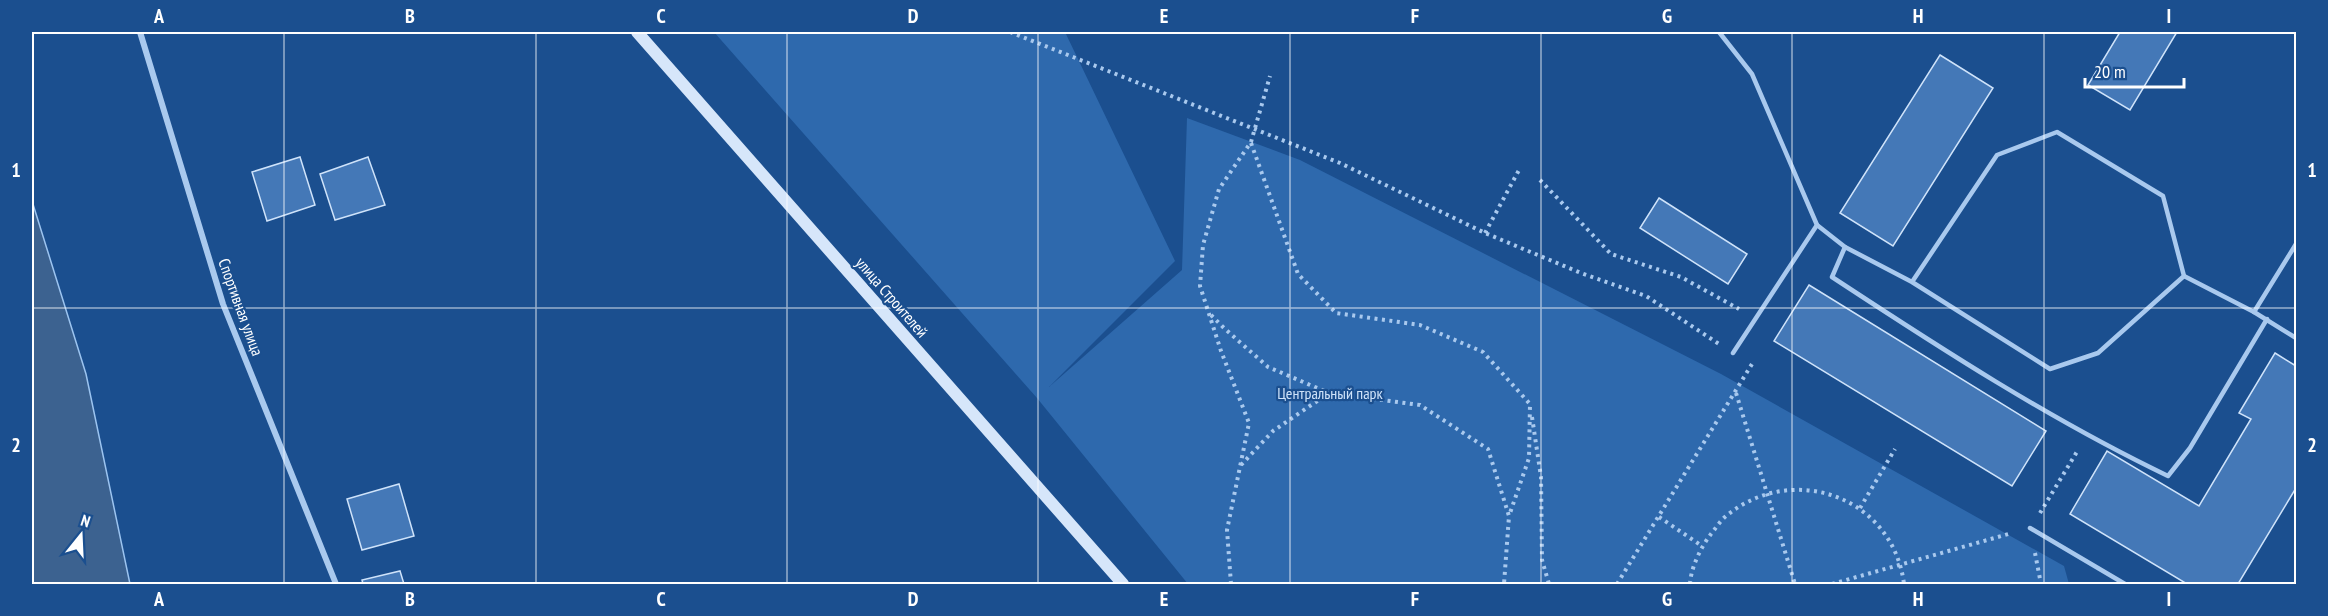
<svg xmlns="http://www.w3.org/2000/svg" width="2328" height="616" viewBox="0 0 2328 616" font-family="'PT Sans Narrow',sans-serif">
<style>
.green{fill:#2e69ad}
.water{fill:#3c6290;stroke:#9cc4f0;stroke-width:1.5}
.building{fill:#4478b7;stroke:#cfe3fa;stroke-width:1.5}
.lines{fill:none;stroke-linecap:round;stroke-linejoin:round}
.path{stroke:#a9c9ee;stroke-width:4;stroke-dasharray:3 4.5;stroke-linecap:butt}
.lane{stroke:#a9c9ee;stroke-width:4.5}
.street{stroke:#a9c9ee;stroke-width:6}
.secondary{stroke:#d6e6fa;stroke-width:12}
.grid{fill:none;stroke:#fff;stroke-width:1.5;stroke-opacity:0.55}
.labels{text-anchor:middle;dominant-baseline:central;stroke-width:4.5;stroke-linejoin:round;paint-order:stroke}
.street-label{font-size:16px;fill:#fff;stroke:#1b4f8f}
.park-label{font-size:16px;fill:#cfe3fa;stroke:#1b4f8f}
.neatline{fill:none;stroke:#fff;stroke-width:2}
.grid-label{font-size:20px;text-anchor:middle;font-weight:bold;fill:#fff}
</style>
<rect width="100%" height="100%" fill="#1b4f8f"/>
<polygon class="green" points="714,32 1065,32 1175,261 1049,387 1182,270 1187,118 1300,160 1721,374 2064,566 2069,584 1188,584 1037,398"/>
<polygon class="water" points="32,201 86,374 130,584 32,584"/>
<g class="building">
<polygon points="2120,32 2177,32 2130,110 2088,85"/>
<polygon points="1940,55 1993,88 1893,246 1840,213"/>
<polygon points="300,157 315,205 267,221 252,172"/>
<polygon points="368,157 385,205 335,220 320,174"/>
<polygon points="1659,198 1747,254 1728,284 1640,228"/>
<polygon points="1809,285 2046,431 2012,486 1774,341"/>
<polygon points="2275,353 2296,366 2296,488 2238,584 2187,584 2070,514 2107,451 2199,506 2251,419 2239,413"/>
<polygon points="399,484 414,536 362,550 347,499"/>
<polygon points="400,571 404,584 363,584 362,580"/>
</g>
<g class="lines">
<g class="path">
<polyline points="1010,32 1340,163 1485,233 1581,273 1646,296 1719,344"/>
<polyline points="1251,143 1298,274 1336,313 1420,325 1483,352 1530,404 1529,458 1509,516"/>
<polyline points="1540,180 1611,254 1681,277 1739,309"/>
<polyline points="1485,233 1519,170"/>
<polyline points="1211,315 1224,328 1268,367 1329,393 1420,405 1488,449 1509,516 1504,584"/>
<polyline points="1736,393 1795,584"/>
<polyline points="1532,417 1541,477 1542,560 1549,584"/>
<polyline points="1241,465 1273,431 1329,393"/>
<polyline points="1860,508 1895,449"/>
<polyline points="2040,513 2078,450"/>
<polyline points="1659,517 1702,546"/>
<polyline points="2035,553 2041,584"/>
<polyline points="1231,584 1227,530 1249,423 1221,351 1200,286 1203,245 1219,189 1251,142 1270,76"/>
<polyline points="1617,584 1752,364"/>
<path d="M 1690,584 C 1691,567 1701,547 1711,534 C 1716,528 1720,521 1726,516 C 1793,461 1893,497 1904,584"/>
<polyline points="1832,584 2012,533"/>
</g>
<g class="lane">
<polyline points="1719,32 1752,74 1817,225 1733,353"/>
<polyline points="1817,225 1845,247 1912,282 2050,369 2098,353 2184,276 2163,196 2057,132 1997,155 1912,282"/>
<polyline points="2296,244 2254,312 2296,338"/>
<path d="M 1845,247 L 1832,277 C 1940,348 2051,420 2168,476 L 2190,448 L 2267,319"/>
<polyline points="2184,276 2254,312"/>
<polyline points="2030,528 2125,584"/>
</g>
<polyline class="street" points="140,32 223,304 336,584"/>
<polyline class="secondary" points="637,32 1123,584"/>
</g>
<path class="grid" d="M 284,32 L 284,584M 536,32 L 536,584M 787,32 L 787,584M 1038,32 L 1038,584M 1290,32 L 1290,584M 1541,32 L 1541,584M 1792,32 L 1792,584M 2044,32 L 2044,584M 32,308 L 2296,308"/>
<g class="labels">
<g class="street-label">
<text transform="translate(892 297) rotate(49)">улица Строителей</text>
<text transform="translate(241 307) rotate(70)">Спортивная улица</text>
</g>
<g class="park-label">
<text x="1330" y="393">Центральный парк</text>
</g>
</g>
<rect width="2328" height="616" fill="none" stroke="#1b4f8f" stroke-width="66"/>
<g transform="translate(81 535) rotate(18)" stroke="#1b4f8f" stroke-width="4.5" paint-order="stroke">
<path d="M0-4.5L10 22L0 15L-10 22Z" fill="#ffffff"/>
<text y="-9" font-size="16" font-weight="bold" text-anchor="middle" fill="#ffffff">N</text>
</g>
<path d="M2085 78v9h99v-9" fill="none" stroke="#ffffff" stroke-width="3"/>
<text x="2094" y="78" font-size="18" fill="#ffffff" stroke="#1b4f8f" stroke-width="4.5" paint-order="stroke">20 m</text>
<rect x="33" y="33" width="2262" height="550" class="neatline"/>
<g class="grid-label">
<text x="159" y="23">A</text>
<text x="410" y="23">B</text>
<text x="661" y="23">C</text>
<text x="913" y="23">D</text>
<text x="1164" y="23">E</text>
<text x="1415" y="23">F</text>
<text x="1667" y="23">G</text>
<text x="1918" y="23">H</text>
<text x="2169" y="23">I</text>
<text x="16" y="177">1</text>
<text x="2312" y="177">1</text>
<text x="16" y="452">2</text>
<text x="2312" y="452">2</text>
<text x="159" y="606">A</text>
<text x="410" y="606">B</text>
<text x="661" y="606">C</text>
<text x="913" y="606">D</text>
<text x="1164" y="606">E</text>
<text x="1415" y="606">F</text>
<text x="1667" y="606">G</text>
<text x="1918" y="606">H</text>
<text x="2169" y="606">I</text>
</g>
</svg>
